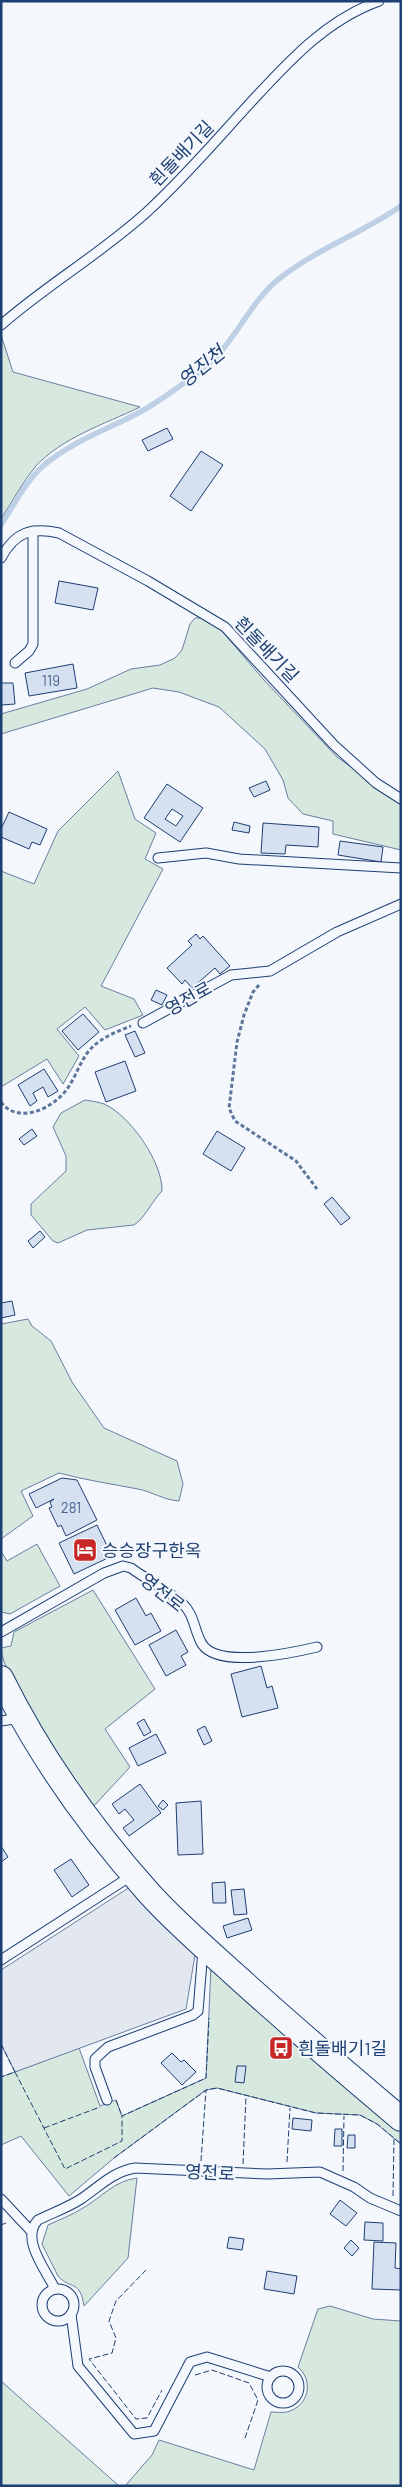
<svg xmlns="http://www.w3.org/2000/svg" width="402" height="2487" viewBox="0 0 402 2487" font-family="Barlow,'Noto Sans KR',sans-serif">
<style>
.green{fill:#d7e8df;stroke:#687fa3}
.parking{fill:#e3e8f0;stroke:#687fa3}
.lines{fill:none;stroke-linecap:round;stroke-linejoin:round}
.stream{stroke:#bed0e5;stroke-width:5.5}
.building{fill:#d5e0f0;stroke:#1d3f73;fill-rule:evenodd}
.lane-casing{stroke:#1d3f73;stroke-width:11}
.secondary-casing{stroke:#1d3f73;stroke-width:26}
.path{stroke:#5e769c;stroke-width:3;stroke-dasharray:4 2.5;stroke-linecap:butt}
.lane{stroke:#f4f7fb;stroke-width:9}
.secondary{stroke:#f4f7fb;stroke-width:24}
.fence{stroke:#1d3f73;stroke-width:1;stroke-dasharray:6 2.5;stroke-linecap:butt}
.labels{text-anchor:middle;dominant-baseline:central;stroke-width:4;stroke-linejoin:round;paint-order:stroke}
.number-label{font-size:15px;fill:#4b6792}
.street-label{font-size:18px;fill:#1d3f73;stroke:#f4f7fb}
.poi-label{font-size:18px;fill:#1d3f73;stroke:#f4f7fb;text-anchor:start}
.water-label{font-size:19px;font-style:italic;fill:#1d3f73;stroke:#f4f7fb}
</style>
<rect width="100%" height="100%" fill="#f4f7fb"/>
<g class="green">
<path d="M 1,335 L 13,372 L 140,407 C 105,424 61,438 35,467 C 22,483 12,502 1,519 Z"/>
<polygon points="195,618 202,618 221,630 264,680 337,757 401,802 401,850 333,834 333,821 303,814 288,798 283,780 265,749 219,707 179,692 153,688 1,734 1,714 87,689 131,669 160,665 175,658 182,650 190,624"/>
<polygon points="118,771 135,819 156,833 145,859 163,869 101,986 134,999 143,1015 105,1030 85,1007 57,1029 79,1056 63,1084 47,1059 1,1087 1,871 34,884 58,831"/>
<path d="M 85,1100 C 91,1101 99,1102 104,1104 C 130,1115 163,1163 162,1191 C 152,1201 145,1218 134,1225 L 87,1230 L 58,1243 L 53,1241 L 31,1215 L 31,1204 L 66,1171 L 66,1156 L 53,1127 L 61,1113 Z"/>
<path d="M 28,1319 L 32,1326 L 51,1341 L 72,1382 L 104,1428 L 177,1461 L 183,1484 L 179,1501 C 164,1500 153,1492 138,1489 C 112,1484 85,1480 59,1473 L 21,1491 L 33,1516 L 1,1539 L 1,1324 Z"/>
<polygon points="37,1544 60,1586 10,1614 1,1612 1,1551 7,1561"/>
<path d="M 93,1590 L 155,1689 L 105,1729 L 130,1767 L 92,1808 C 73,1778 1,1677 1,1648 L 11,1646 L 14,1632 Z"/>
<polygon points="211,1967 401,2131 401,2144 377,2124 360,2115 316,2113 217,2088 206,2090 114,2158 69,2196 21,2136 1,2145 1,2077 79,2048 100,2106 116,2100 122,2116 206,2078"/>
<path d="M 137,2178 L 128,2258 L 84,2306 C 80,2279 70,2290 58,2276 L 42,2244 L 48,2225 C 59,2220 72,2215 83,2208 C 102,2197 114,2181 137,2178 Z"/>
<path d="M 330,2306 L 373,2319 L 401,2321 L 401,2486 L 125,2486 L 152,2455 L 159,2440 L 254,2470 L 271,2412 C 276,2412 283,2413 287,2412 C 309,2406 314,2381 298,2367 L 318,2309 Z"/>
<polygon points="1,2381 119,2486 1,2486"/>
</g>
<polygon class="parking" points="130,1887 195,1955 186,2009 15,2072 1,2044 1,1970"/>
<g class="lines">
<path class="stream" d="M 1,525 C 13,506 26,481 43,466 C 72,441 109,429 142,411 C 163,399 183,384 202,370 C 235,344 249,302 280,278 C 317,249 362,233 401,206"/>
</g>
<g class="building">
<polygon points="167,428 173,439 148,451 142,440"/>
<polygon points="201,451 223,465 191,511 170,496"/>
<polygon points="59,581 98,588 93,610 55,603"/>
<polygon points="73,664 77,688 29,696 25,673"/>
<polygon points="1,683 13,683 15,704 1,705"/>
<polygon points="266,781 270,790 254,797 249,788"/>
<path d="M 167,784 L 203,808 L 180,842 L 144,818 ZM 172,809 L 183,816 L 176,826 L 165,819 Z"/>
<polygon points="9,812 47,829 40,845 32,842 29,849 1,837 1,829"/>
<polygon points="234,822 250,826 249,833 232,830"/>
<polygon points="263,823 319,827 318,847 286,845 285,854 261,853"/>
<polygon points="340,841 383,847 381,862 338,855"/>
<polygon points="196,934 200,939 203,936 230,966 220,974 215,968 192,988 185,980 182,984 167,968 192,945 188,941"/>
<polygon points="156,990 167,995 162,1005 151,1000"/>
<polygon points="83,1014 99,1032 78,1050 62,1031"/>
<polygon points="135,1031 145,1053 135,1057 125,1035"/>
<polygon points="125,1061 136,1091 106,1102 95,1072"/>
<polygon points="44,1069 58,1091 48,1097 43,1087 33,1093 37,1101 30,1106 18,1085"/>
<polygon points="32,1129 37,1136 24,1145 19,1139"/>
<polygon points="217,1131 245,1148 231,1171 203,1154"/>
<polygon points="332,1197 350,1218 341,1225 324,1204"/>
<polygon points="40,1231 45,1237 33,1248 28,1241"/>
<polygon points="12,1301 15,1315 1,1318 1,1303"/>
<polygon points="62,1478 77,1480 97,1520 66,1536 61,1525 58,1527 49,1508 52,1507 50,1502 54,1499 36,1508 29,1494"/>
<polygon points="97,1525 112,1556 74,1574 59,1543"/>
<polygon points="136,1598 146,1616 151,1613 161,1631 135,1645 115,1610"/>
<polygon points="176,1630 188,1652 181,1656 186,1665 166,1676 149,1645"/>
<polygon points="261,1666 267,1688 272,1686 278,1708 242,1717 231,1674"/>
<polygon points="144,1719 151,1732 144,1736 137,1723"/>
<polygon points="205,1726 212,1741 204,1745 197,1730"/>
<polygon points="156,1734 166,1753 138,1766 129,1748"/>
<polygon points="140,1784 161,1813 129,1836 123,1828 134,1820 125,1809 119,1814 112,1804"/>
<polygon points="163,1800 168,1805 163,1810 158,1806"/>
<polygon points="201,1801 203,1854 178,1855 176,1803"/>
<polygon points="1,1846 8,1857 1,1862"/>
<polygon points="71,1859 89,1885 72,1897 54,1870"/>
<polygon points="225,1882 226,1903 213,1903 212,1883"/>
<polygon points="244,1889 247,1914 234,1915 231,1890"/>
<polygon points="248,1918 252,1930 227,1938 223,1926"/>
<polygon points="172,2053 181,2062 184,2060 196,2072 182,2085 161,2063"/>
<polygon points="237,2066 246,2066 244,2083 235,2082"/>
<polygon points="293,2118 312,2120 311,2131 292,2129"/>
<polygon points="335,2129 342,2129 342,2146 334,2146"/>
<polygon points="348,2135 355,2135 355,2148 347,2148"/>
<polygon points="340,2200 357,2213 346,2226 330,2214"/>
<polygon points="365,2222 383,2223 383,2241 364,2240"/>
<polygon points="229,2237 244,2239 242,2250 227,2248"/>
<polygon points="351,2240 359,2248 352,2256 344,2248"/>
<polygon points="374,2242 396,2243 395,2268 401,2269 401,2290 372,2289"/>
<polygon points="267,2271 297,2276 294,2294 264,2289"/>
</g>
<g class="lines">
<defs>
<g id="lane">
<path d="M 1,325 C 48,284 102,253 148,211 C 185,177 218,138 252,101 C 289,61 326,20 379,1"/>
<path d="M 1,558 C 15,532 31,527 59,533 L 148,581 L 225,627 L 334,745 L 376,783 L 401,799"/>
<polyline points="15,663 29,651 33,644 33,531"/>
<polyline points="158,858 206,853 239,859 401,868"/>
<polyline points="143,1023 231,975 270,971 337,932 401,904"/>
<path d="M 1,1632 L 104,1573 L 123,1566 L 131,1568 C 147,1580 167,1589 182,1603 C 195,1615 194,1631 202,1644 C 218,1669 292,1653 317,1647"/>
<polyline points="1,1721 21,1718"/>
<polyline points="1,1960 131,1876"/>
<polyline points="107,2100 95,2067 95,2059 108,2047 193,2015 198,2011 203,1950"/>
<polyline points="1,2199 31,2231"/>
<circle cx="58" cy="2305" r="16"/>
<path d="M 55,2289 C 46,2270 20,2239 38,2220 C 52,2213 67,2208 81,2199 C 99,2187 112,2172 135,2168 L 267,2174 L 320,2172 L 354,2187 L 370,2198 L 401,2211"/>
<polyline points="71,2314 78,2366 134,2434 154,2431 190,2362 207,2357 271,2377"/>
<circle cx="283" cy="2387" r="16"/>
</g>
<path id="secondary" d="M 1,1678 C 39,1755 91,1828 148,1892 C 174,1921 204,1947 233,1973 C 288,2023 344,2071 401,2119"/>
</defs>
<use href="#lane" class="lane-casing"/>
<use href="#secondary" class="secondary-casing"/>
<g class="path">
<polyline points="259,985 253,992 244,1015 237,1042 229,1108 235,1121 296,1161 317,1189"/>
<path d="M 1,1102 C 16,1123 47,1111 62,1095 C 74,1083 78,1065 88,1052 C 99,1038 116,1032 131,1026"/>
</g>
<use href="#lane" class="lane"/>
<use href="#secondary" class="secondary"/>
<g class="fence">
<polyline points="1,2044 15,2072 1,2077"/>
<polyline points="15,2072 65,2169 122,2141 122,2116 206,2078 209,2018"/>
<polyline points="116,2100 122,2116"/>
<polyline points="44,2128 100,2107"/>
<polyline points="114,2158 206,2090 217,2088 316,2113 360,2115 377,2124 401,2144"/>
<polyline points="201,2161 206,2090"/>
<polyline points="287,2162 290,2108"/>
<polyline points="243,2164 246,2097"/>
<polyline points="343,2171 344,2116"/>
<polyline points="393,2196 394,2139"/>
<polyline points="1,2225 6,2223"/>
<polyline points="146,2270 116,2301 109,2321 116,2338 112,2353 89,2359 136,2419 147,2418 162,2390"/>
<polyline points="195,2375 212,2370 249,2383 258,2400 245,2438"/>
</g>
</g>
<defs>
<symbol id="hotel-square" viewBox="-11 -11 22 22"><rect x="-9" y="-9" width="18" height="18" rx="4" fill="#c62828" stroke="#f4f7fb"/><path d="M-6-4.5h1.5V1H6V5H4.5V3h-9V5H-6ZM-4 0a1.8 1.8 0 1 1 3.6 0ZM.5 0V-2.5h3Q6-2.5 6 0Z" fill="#fff"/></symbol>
<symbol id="bus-square" viewBox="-11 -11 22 22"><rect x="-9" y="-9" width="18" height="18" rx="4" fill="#c62828" stroke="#f4f7fb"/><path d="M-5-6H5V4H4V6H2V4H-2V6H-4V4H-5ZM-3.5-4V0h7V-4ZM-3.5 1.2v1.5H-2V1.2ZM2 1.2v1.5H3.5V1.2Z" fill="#fff"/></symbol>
</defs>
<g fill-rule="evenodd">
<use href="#hotel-square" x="71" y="1536" width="28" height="28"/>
<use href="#bus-square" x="267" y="2034" width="28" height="28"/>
</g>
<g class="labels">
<g class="number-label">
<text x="51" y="680">119</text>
<text x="71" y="1507">281</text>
</g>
<g class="street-label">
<text transform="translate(181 153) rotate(-46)">흰돌배기길</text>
<text transform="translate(267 649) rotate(46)">흰돌배기길</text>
<text transform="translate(188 998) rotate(-29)">영전로</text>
<text transform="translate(163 1592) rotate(38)">영전로</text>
<text transform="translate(210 2172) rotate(3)">영전로</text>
</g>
<g class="poi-label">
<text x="102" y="1550">승승장구한옥</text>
<text x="298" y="2048">흰돌배기1길</text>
</g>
<g class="water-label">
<text transform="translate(201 366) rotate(-39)">영진천</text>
</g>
</g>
<rect width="402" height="2487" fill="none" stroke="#1d3f73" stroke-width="5"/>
</svg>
